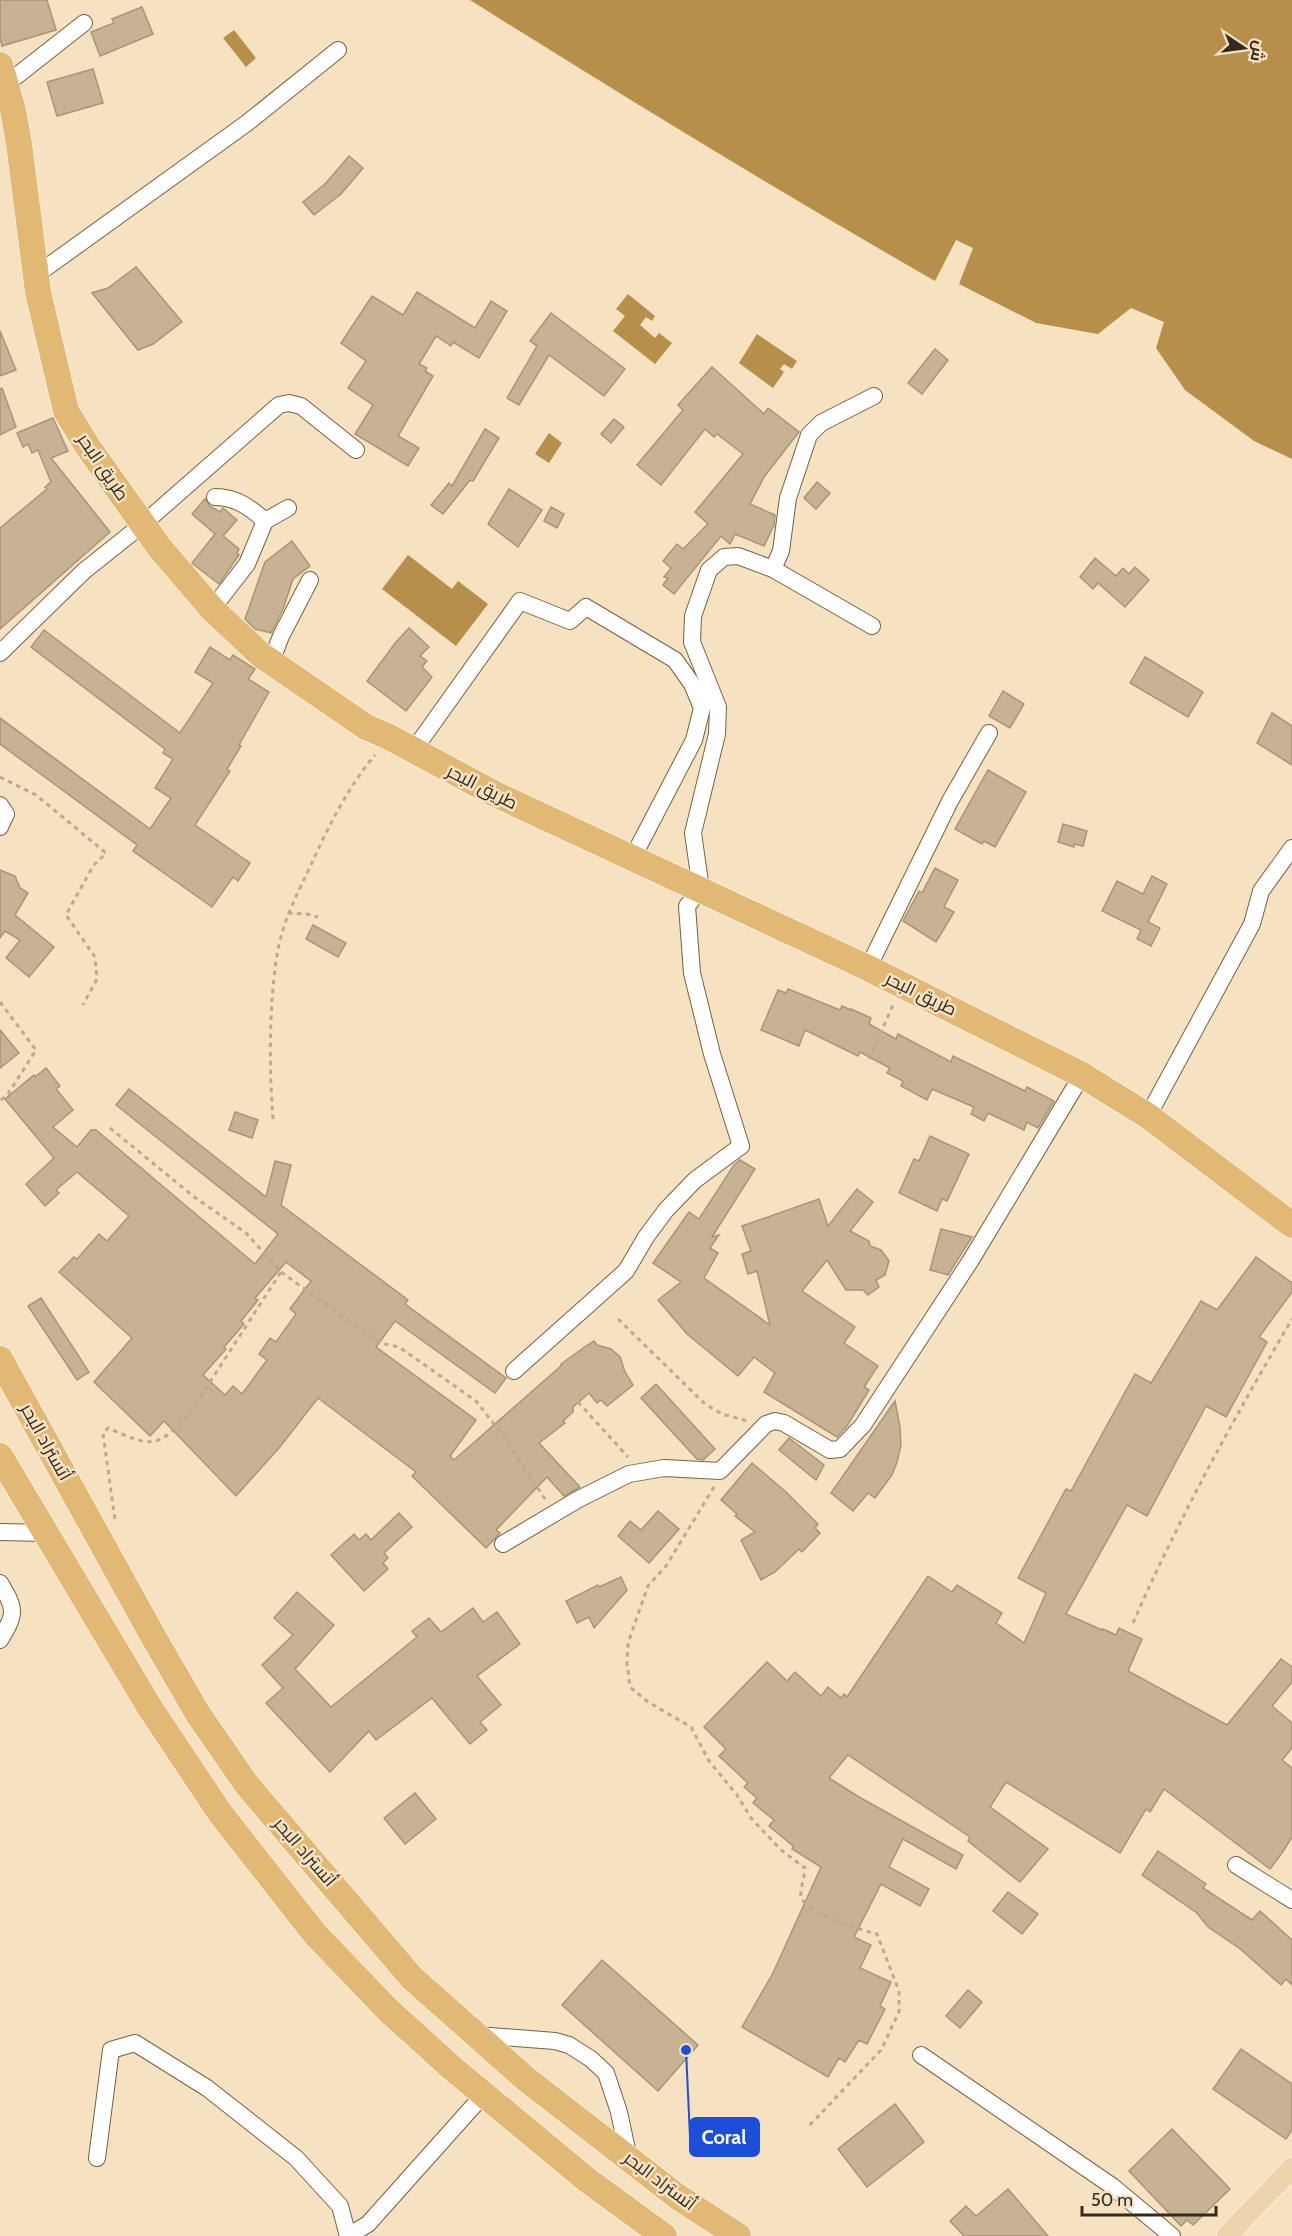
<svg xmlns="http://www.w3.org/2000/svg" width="1292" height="2236" viewBox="0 0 1292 2236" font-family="Cabin,Cairo,sans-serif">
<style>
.water{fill:#b68f4b}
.building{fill:#c7b393;stroke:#a89577;stroke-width:1.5;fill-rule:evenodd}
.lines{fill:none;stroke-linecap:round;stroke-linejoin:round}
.minor-casing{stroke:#746246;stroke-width:18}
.major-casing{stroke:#fff;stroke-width:22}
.highway-casing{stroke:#fff;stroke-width:27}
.path{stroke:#bbaa90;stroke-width:3;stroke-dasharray:4.5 4.5;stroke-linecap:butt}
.minor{stroke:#fff;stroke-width:16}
.major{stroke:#eed4ac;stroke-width:21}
.highway{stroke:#e2b875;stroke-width:26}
.labels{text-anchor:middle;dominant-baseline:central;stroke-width:5;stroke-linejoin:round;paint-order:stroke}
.street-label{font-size:18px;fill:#332b1f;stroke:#f6e1c1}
.leader{fill:none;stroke:#1d4ed8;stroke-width:2}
.callout-dot{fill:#1d4ed8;stroke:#f6e1c1;stroke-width:2}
.callout{fill:#1d4ed8;stroke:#1d4ed8;stroke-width:2}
.callout-label{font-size:20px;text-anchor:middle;font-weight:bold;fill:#fff}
</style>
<rect width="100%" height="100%" fill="#f6e1c1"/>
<g class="water">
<path d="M 470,0 L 1292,0 L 1292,459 L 1254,441 L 1185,390 L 1156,348 L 1164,322 L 1131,308 L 1098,334 L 1036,323 L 959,284 L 973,248 L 956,240 L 935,281 C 778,191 624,97 470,0 Z"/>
<polygon points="234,30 256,58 246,67 223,38"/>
<polygon points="628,294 655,316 652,321 646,317 640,325 655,338 659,333 672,343 655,364 613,331 625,316 616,309"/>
<polygon points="757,334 797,361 792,369 784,364 780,369 784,372 773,388 739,363"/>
<polygon points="549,433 562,443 549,463 535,454"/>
<polygon points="408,555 452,589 458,581 488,604 456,646 382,589"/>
</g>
<g class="building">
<polygon points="0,0 47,0 56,30 2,46 0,38"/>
<polygon points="142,7 153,34 100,56 91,32 114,23 112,19"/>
<polygon points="93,69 103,103 57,116 47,82"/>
<polygon points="349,156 363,168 341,194 314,215 303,202 326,183"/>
<polygon points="136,267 182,322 153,344 138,350 92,293 108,288"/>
<polygon points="417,292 475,328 491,301 507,311 479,358 453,342 451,346 436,336 419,364 427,368 425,371 433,376 398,436 419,448 408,466 355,434 373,405 348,388 366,361 341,343 372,296 403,315"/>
<polygon points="551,313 625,369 604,396 549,355 519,405 507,398 537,346 530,341"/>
<polygon points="0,331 16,370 0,376"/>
<polygon points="935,349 948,360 922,394 908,383"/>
<polygon points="712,367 764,414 768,408 799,432 764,477 750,504 775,515 774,525 764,546 735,534 730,544 721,536 674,594 663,585 668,578 664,577 671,568 663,561 677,544 683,549 708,524 695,512 743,454 717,434 714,437 705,429 661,485 637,465 683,410 678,405"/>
<polygon points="2,388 16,427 0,435 0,389"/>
<polygon points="53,418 68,451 51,458 110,532 0,629 0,528 47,489 45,487 51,482 38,450 32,453 28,444 23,447 17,433"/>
<polygon points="614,419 624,427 611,443 601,434"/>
<polygon points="485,429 499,438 473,481 470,480 443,514 431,505 449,483 452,486"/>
<polygon points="817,482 830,493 816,509 804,498"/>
<polygon points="509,489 542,510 518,547 488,524"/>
<polygon points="205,499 210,506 220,512 223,508 237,520 223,536 239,549 237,553 239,555 219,584 192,563 215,534 192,514"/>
<polygon points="551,507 564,514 557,528 544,521"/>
<polygon points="292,541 310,566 293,579 283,609 271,633 255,629 245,619 265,562"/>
<polygon points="1095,558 1116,576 1123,568 1129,574 1135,567 1149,580 1125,607 1098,583 1093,589 1080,577"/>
<polygon points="409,628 429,647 420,656 427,661 422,667 432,677 406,711 367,681 396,642"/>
<polygon points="44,630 180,733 213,683 195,672 210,647 230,660 233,655 255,669 248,679 269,692 239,745 241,746 227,769 230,771 195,825 250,863 238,881 233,877 212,907 133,851 137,845 0,744 0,718 150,829 171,798 155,788 173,759 163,753 165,749 31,647"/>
<polygon points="1145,657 1203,692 1188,717 1130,683"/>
<polygon points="1003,691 1024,704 1010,728 989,716"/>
<polygon points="1272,713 1292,726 1292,765 1257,743"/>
<polygon points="988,770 1026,792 995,847 984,841 982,844 955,829"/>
<polygon points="1063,824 1087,831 1083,846 1074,844 1074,847 1058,842"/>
<polygon points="935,868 958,880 944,907 954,912 936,942 903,921 919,891 922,893"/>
<polygon points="0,870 15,876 20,888 28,893 15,915 54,947 29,977 6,958 20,940 5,931 0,938"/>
<polygon points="1152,876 1167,884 1148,922 1160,928 1151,946 1137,939 1141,930 1102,911 1117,881 1143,894"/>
<polygon points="313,925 346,943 338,957 306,939"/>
<polygon points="788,989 840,1010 842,1006 851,1010 851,1009 871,1018 869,1024 896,1039 898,1034 951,1062 953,1056 1025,1091 1027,1087 1054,1101 1038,1128 1027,1122 1024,1130 988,1113 984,1121 971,1114 974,1107 932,1089 927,1100 901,1086 903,1081 887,1073 890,1068 860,1052 858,1056 805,1030 799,1046 761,1030 778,990 786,993"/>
<polygon points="0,1030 19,1053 0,1068"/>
<path d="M 46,1068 L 60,1086 L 56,1089 L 73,1110 L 53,1127 L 77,1147 L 91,1130 L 96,1130 L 255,1264 L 278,1234 L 116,1105 L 129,1089 L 266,1197 L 275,1161 L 291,1165 L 281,1205 L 408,1300 L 405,1304 L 506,1378 L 495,1393 L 395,1321 L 376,1347 L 476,1420 L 450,1456 L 454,1460 L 562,1365 L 561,1364 L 586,1346 L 594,1341 L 597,1345 L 611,1349 L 620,1357 L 625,1372 L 633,1385 L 607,1406 L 601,1400 L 597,1403 L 589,1393 L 573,1407 L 573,1412 L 563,1421 L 565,1423 L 539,1443 L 580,1487 L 564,1496 L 547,1477 L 496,1530 L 500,1533 L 486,1548 L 412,1476 L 416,1472 L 318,1398 L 279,1448 L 236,1496 L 164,1421 L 150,1436 L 94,1382 L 132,1338 L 59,1272 L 74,1257 L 77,1259 L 99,1234 L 107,1241 L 129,1216 L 77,1172 L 56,1190 L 59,1193 L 45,1206 L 26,1184 L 54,1158 L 5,1099 L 34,1075 L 35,1077 ZM 286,1262 L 311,1281 L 290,1309 L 296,1314 L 276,1342 L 270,1338 L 259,1354 L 267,1360 L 242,1394 L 233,1386 L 225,1395 L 203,1375 L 226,1349 L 224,1347 L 244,1324 L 241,1321 L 258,1300 L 255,1298 Z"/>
<polygon points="235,1112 258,1120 252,1138 229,1130"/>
<polygon points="930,1136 969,1154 947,1201 942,1199 937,1211 899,1193 914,1159 919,1161"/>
<polygon points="740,1160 755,1169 712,1237 719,1235 710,1248 718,1253 704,1278 770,1325 757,1271 748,1274 742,1254 751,1251 742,1226 819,1199 828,1226 857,1189 873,1202 850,1231 869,1241 870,1246 881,1250 889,1261 885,1275 876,1280 879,1287 868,1295 863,1290 846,1290 827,1260 802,1291 855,1327 844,1343 878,1366 864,1387 869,1390 847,1426 837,1437 764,1392 775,1373 754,1357 738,1376 687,1334 658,1300 681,1282 653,1263 689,1212 699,1219 734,1165"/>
<polygon points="941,1229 972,1237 948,1275 930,1270"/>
<polygon points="1256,1257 1292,1283 1292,1292 1259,1337 1267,1342 1226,1417 1206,1406 1147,1516 1127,1505 1066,1614 1102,1630 1103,1629 1116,1635 1119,1628 1142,1639 1128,1671 1227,1725 1281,1659 1292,1667 1292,1682 1272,1706 1292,1723 1292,1748 1282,1760 1292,1768 1292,1837 1282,1853 1270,1869 1164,1789 1150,1812 1146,1809 1120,1853 1006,1782 990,1807 1048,1849 1020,1882 968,1841 970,1837 848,1755 829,1778 859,1797 963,1855 956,1869 903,1839 889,1867 929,1889 920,1906 881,1884 854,1937 871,1945 860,1968 891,1982 880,2006 885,2009 867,2044 859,2040 845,2062 839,2058 828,2077 742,2027 773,1973 821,1867 792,1849 793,1846 769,1826 774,1820 753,1803 757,1798 744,1787 748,1783 719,1756 726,1749 704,1727 767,1662 787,1681 795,1672 821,1696 828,1687 841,1698 844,1694 847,1697 928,1576 952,1592 957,1585 1002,1613 996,1623 1024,1643 1046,1593 1018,1578 1066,1489 1071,1491 1135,1374 1151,1383 1201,1301 1217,1310"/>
<polygon points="41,1298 89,1372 77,1380 28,1306"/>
<polygon points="656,1384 715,1449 703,1460 697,1459 641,1398"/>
<polygon points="895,1401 900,1427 901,1445 897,1462 892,1475 875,1498 868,1493 853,1511 831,1493"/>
<polygon points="789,1438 824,1465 816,1480 779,1450"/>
<polygon points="752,1463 787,1493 818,1524 815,1528 820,1533 802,1552 799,1549 775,1572 761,1580 741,1540 755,1532 735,1516 737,1514 721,1500"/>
<polygon points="658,1511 679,1529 649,1563 618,1536 630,1521 641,1530"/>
<polygon points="399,1513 412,1527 384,1553 388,1558 383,1563 388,1569 364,1591 331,1555 354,1534 359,1540 366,1534 371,1540"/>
<polygon points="621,1577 627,1590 594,1628 589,1617 577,1623 566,1601 598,1585 599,1587"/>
<polygon points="297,1592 334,1625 295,1669 331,1707 417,1637 412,1631 429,1618 441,1632 473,1608 483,1622 497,1612 520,1644 477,1676 501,1705 480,1722 487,1730 470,1744 432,1698 376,1740 369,1731 330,1772 266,1703 283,1688 262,1665 293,1635 274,1618"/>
<polygon points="415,1793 436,1819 405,1844 384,1818"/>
<polygon points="1158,1851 1206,1884 1203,1888 1252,1920 1260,1911 1292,1940 1292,1985 1286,1979 1281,1985 1239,1948 1208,1927 1197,1913 1142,1875"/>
<polygon points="1008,1892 1038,1914 1022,1934 993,1911"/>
<polygon points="602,1960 698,2045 658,2091 562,2005"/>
<polygon points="968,1990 982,2002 960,2028 946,2016"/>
<polygon points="1241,2049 1292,2084 1292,2130 1286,2139 1213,2089"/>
<polygon points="895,2104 924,2142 867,2187 838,2149"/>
<polygon points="1172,2129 1230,2189 1193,2225 1187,2220 1181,2226 1129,2171"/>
<polygon points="1008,2189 1048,2236 964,2236 950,2221 966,2206 976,2216"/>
</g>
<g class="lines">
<defs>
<g id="minor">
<polyline points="0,89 84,23"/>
<polyline points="36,275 247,123 338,50"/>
<path d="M 215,497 C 236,497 251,508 265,521"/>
<polyline points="773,569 781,551 788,498 809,435 821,423 874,396"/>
<polyline points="212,609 247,564 265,521 288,508"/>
<polyline points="0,653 84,571 143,524 279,405 289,403 301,406 356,450"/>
<polyline points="271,662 281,636 310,580"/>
<polyline points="413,751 520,601 570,621 586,607 675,660 692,684 702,708 694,740 632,859"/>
<polyline points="0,805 6,814 0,827"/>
<polyline points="868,968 950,801 989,733"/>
<polyline points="1148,1116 1252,924 1261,891 1292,848"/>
<polyline points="514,1371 626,1271 646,1237 666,1210 695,1180 741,1146 712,1054 692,973 687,906 701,889 693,833 717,734 718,707 692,642 693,616 709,570 724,557 738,556 773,569 872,626"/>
<polyline points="0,1532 46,1533"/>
<polyline points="503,1544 577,1500 629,1474 664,1468 720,1471 766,1424 775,1421 784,1423 830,1450 840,1449 863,1425 971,1260 1082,1075"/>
<path d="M 0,1583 C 16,1609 16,1614 0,1640"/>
<polyline points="1236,1865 1292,1900"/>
<polyline points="477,2035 555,2041 569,2045 591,2059 606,2073 619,2112 629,2159"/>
<polyline points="921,2055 1112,2186 1172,2236"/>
<polyline points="97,2158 111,2050 135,2043 207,2088 296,2158 340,2206 348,2236"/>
<polyline points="348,2236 368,2224 485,2093"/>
</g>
<polyline id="major" points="1227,2236 1292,2168"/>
<g id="highway">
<polyline points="0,65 13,110 19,144 38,292 66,411 88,447 159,547 212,609 261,655 366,727 389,737 495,794 868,968 1082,1075 1148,1116 1292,1225"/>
<polyline points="0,1359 154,1638 198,1714 247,1785 412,1978 526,2079 678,2197 738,2236"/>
<polyline points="0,1456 150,1708 220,1813 315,1934 388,2010 452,2068 587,2180 664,2236"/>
</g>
</defs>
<use href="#minor" class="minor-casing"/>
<use href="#major" class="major-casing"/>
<use href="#highway" class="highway-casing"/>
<g class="path">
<polyline points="0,777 36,795 106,853 93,866 66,915 95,957 97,979 83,1005"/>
<polyline points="288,913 307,914 318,917"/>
<polyline points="0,1002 36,1050 8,1094 0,1101"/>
<polyline points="869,1059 894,1003"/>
<path d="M 273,1119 C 269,1067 269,1006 277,955 C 282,923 297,894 311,865 C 328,827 348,787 375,755"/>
<path d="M 110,1128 L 193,1196 L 246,1233 L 281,1272 L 190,1413 C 156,1450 152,1447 108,1428 L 103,1434 L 115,1520"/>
<polyline points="281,1272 380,1343 399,1347 476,1401 504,1437 545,1499"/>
<polyline points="618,1319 705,1404 722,1414 747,1421"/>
<polyline points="578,1402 628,1457"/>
<path d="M 714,1487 L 666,1566 L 648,1586 L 628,1643 L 627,1663 L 630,1687 L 648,1702 L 691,1727 L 709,1761 L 737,1795 L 751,1818 L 781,1850 L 805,1868 C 805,1876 800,1889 801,1896 C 805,1914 861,1930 877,1934 L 899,1991 L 899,2012 L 881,2050 L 808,2127"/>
<path d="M 1133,1623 C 1179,1518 1234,1418 1292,1319"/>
</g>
<use href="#minor" class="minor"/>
<use href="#major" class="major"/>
<use href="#highway" class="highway"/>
</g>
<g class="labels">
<g class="street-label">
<text transform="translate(103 467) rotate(56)">طريق البحر</text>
<text transform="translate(482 787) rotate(27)">طريق البحر</text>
<text transform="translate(921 994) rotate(26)">طريق البحر</text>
<text transform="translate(46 1442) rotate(61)">أتستراد البحر</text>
<text transform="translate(305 1852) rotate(49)">أتستراد البحر</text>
<text transform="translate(660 2181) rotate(37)">أتستراد البحر</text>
</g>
</g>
<path class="leader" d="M686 2050L690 2137"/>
<circle class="callout-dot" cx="686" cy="2050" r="6"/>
<rect class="callout" x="690" y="2118" width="69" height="38" rx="6"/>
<g class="callout-label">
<text x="724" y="2144">Coral</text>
</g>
<g transform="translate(1244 48) rotate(103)" stroke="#f6e1c1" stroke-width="4.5" paint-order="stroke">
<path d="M0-4.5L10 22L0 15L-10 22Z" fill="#332b1f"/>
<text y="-9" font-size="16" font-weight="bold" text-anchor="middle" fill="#332b1f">ش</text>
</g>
<path d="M1082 2206v9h134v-9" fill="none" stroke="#332b1f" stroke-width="3"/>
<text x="1091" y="2206" font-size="18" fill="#332b1f" stroke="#f6e1c1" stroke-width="4.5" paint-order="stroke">50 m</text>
</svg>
